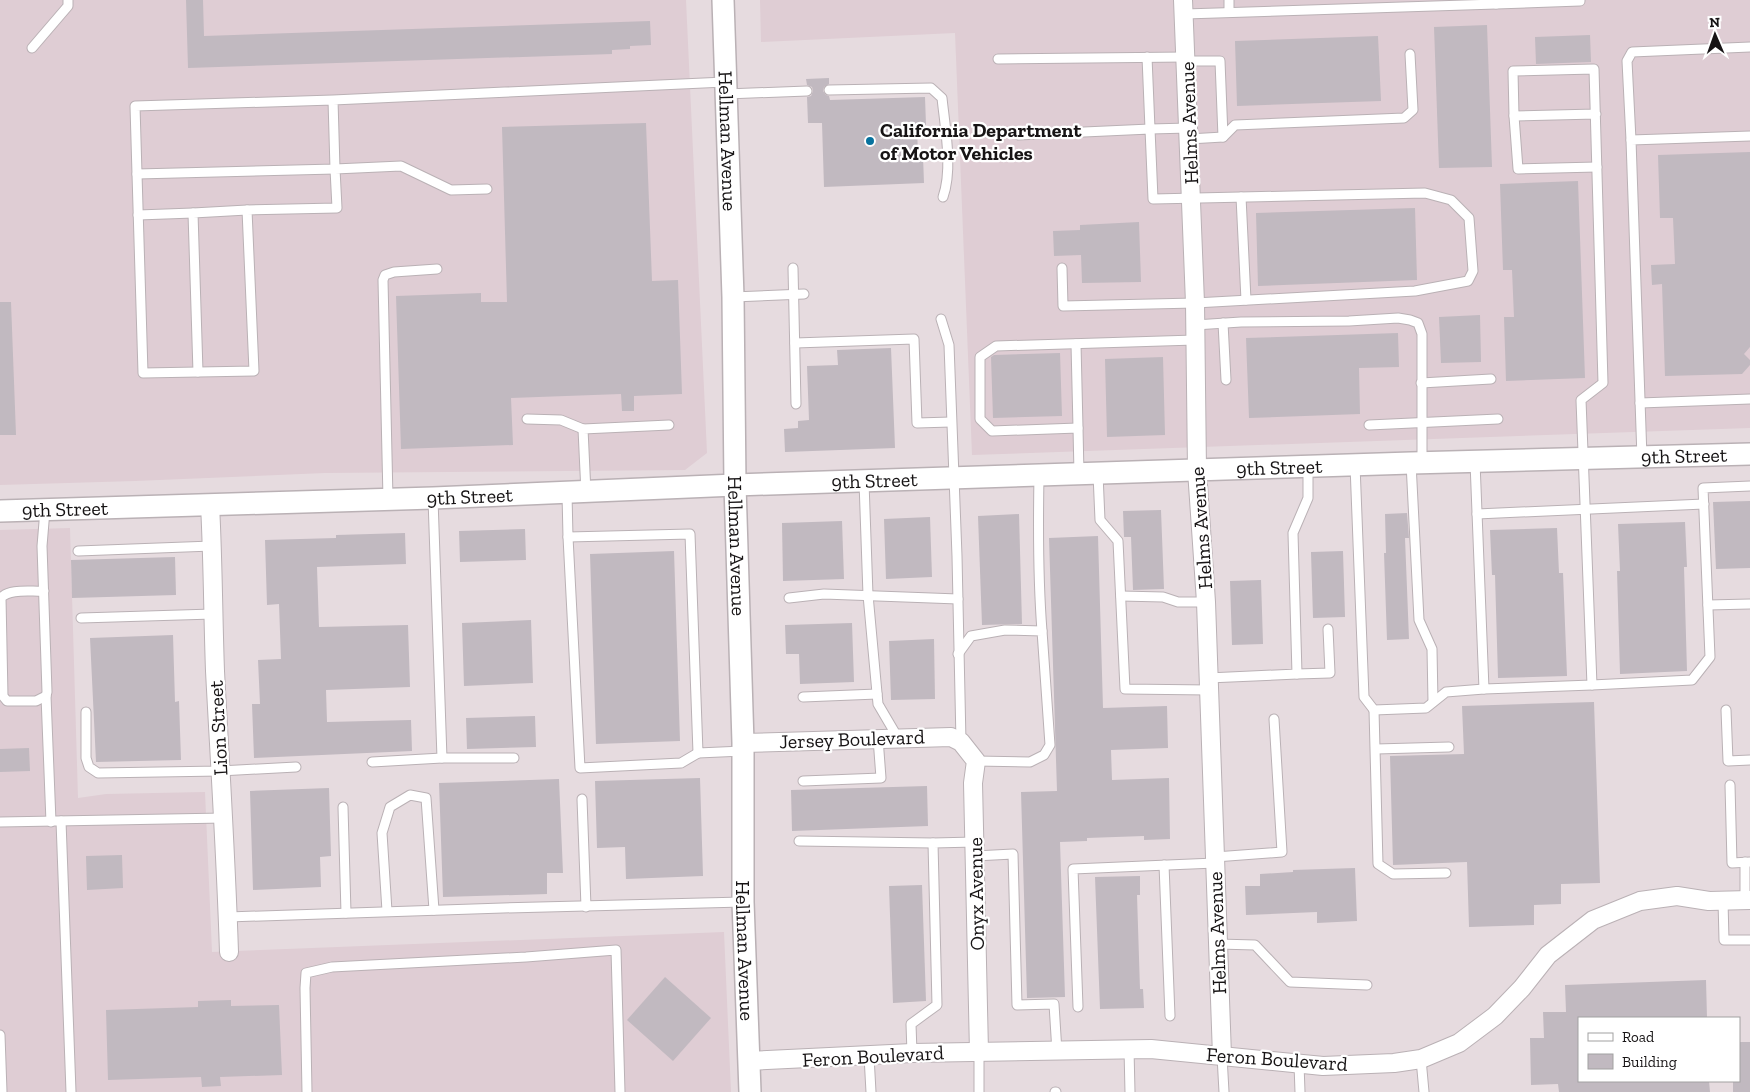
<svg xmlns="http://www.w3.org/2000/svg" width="1750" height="1092" viewBox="0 0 1750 1092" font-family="'Zilla Slab',serif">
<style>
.built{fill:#dfcdd4}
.building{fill:#c1b9c0}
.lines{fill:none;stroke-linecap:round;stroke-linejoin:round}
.service-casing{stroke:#bab1b5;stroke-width:11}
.minor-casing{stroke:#bab1b5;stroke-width:20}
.tertiary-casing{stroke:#bab1b5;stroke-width:24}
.service{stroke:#fff;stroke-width:9}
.minor{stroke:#fff;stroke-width:18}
.tertiary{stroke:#fff;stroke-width:21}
.poi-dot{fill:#07729e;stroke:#fff;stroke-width:2}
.labels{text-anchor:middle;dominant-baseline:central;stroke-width:4.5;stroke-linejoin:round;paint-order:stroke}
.street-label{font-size:20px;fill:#171415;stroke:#fff}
.poi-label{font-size:20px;font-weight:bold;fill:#171415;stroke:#fff;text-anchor:start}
</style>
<rect width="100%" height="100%" fill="#e6dbdf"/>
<g class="built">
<polygon points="0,0 686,0 707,453 685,470 325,473 135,481 0,485"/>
<polygon points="760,0 1750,0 1750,428 972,455 955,33 761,42"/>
<polygon points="70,528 78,798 106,794 205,792 212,952 724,932 731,1092 0,1092 0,530"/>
</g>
<g class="building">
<polygon points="186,0 203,0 204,36 650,21 651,45 630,46 630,49 612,50 612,54 188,68"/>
<polygon points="1487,25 1492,167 1439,168 1434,27"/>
<polygon points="1590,35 1591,62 1536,64 1535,37"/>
<polygon points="1378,36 1381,101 1237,106 1235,41"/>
<polygon points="829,78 829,84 824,87 823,91 826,95 829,96 830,100 925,97 926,125 917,126 918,157 923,156 924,183 824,187 822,123 808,123 807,97 811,96 813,91 812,87 807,85 806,79"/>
<polygon points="646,123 652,281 678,280 682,394 634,396 634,411 622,411 621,394 511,398 513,445 401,449 396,296 481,293 481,302 507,302 502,127"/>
<polygon points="1750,152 1750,347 1744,354 1750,360 1750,365 1742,374 1665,376 1662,284 1652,285 1651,265 1675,264 1673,218 1660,218 1658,155"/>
<polygon points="1578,181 1585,378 1506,381 1504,317 1514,317 1512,270 1503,270 1500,184"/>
<polygon points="1415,208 1417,280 1258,286 1256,213"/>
<polygon points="1139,222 1141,282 1082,283 1081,255 1054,256 1053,231 1080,230 1080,225"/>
<polygon points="0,302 11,302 16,435 0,435"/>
<polygon points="1480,315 1481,362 1441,363 1439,317"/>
<polygon points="1398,333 1399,367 1359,368 1360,414 1249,418 1246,338"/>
<polygon points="891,348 895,448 785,452 784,429 798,428 798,421 809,420 807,366 838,365 837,350"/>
<polygon points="1060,353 1062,416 993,418 991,357 994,355"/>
<polygon points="1163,357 1165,435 1107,437 1105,359"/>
<polygon points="1750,501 1750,568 1716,569 1713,502"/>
<polygon points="1161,510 1164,589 1133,590 1131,537 1124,537 1123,511"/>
<polygon points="1407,513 1409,538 1405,538 1409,639 1387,640 1384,553 1386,553 1385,514"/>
<polygon points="1019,514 1022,624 982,625 978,516"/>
<polygon points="930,517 932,577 886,579 884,519"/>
<polygon points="842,521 844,579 783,581 782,523"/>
<polygon points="1685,522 1687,567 1684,567 1687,671 1620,674 1617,571 1620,571 1618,524"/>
<polygon points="1557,528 1559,573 1563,573 1567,676 1498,678 1495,575 1492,575 1490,530"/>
<polygon points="525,529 526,560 460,562 459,531"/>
<polygon points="405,533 406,564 317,567 319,627 408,625 410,687 326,690 327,722 411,720 412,751 254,758 252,704 260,704 258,660 281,659 279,604 267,605 265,540 336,538 336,535"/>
<polygon points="1098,536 1103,708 1167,706 1168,748 1111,750 1112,780 1169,778 1170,839 1144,840 1144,836 1087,838 1087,841 1060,842 1065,997 1027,998 1021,792 1057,791 1049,538"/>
<polygon points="674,551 680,741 596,744 590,554"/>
<polygon points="1343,551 1345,617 1313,618 1311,552"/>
<polygon points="175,557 176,595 72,598 71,560"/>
<polygon points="1261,580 1263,644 1232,645 1230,581"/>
<polygon points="531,620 533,683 464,686 462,623"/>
<polygon points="852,623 854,682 800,684 799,654 786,654 785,625"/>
<polygon points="173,635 175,702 179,701 181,760 96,762 90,638"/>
<polygon points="934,639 935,699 891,700 889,641"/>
<polygon points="1594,702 1600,883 1561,884 1561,904 1534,905 1534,925 1469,927 1467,862 1393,865 1390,756 1464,754 1462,706"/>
<polygon points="535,716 536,747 467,749 466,718"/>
<polygon points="29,748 30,771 0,772 0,749"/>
<polygon points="700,778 703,876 626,879 625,847 597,848 595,781"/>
<polygon points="559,779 563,873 547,873 547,894 443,897 439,783"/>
<polygon points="927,786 928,826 792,831 791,790"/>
<polygon points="329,788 331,856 320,857 321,887 253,890 250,791"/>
<polygon points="122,855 123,888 87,890 86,856"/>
<polygon points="1355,868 1357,921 1317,923 1317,912 1246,915 1245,886 1260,886 1260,874 1293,872 1293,870"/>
<polygon points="1140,876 1140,895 1137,895 1140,989 1143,989 1144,1008 1100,1009 1095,877"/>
<polygon points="922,885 926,1001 893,1003 889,886"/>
<polygon points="665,977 711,1018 673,1061 627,1020"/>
<polygon points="1706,980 1707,1018 1579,1018 1579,1081 1709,1081 1710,1092 1559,1092 1558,1084 1531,1085 1530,1038 1544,1038 1543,1012 1566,1012 1565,985"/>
<polygon points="231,1000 231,1006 279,1005 282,1075 220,1077 221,1086 202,1087 201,1077 108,1080 106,1010 198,1007 198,1001"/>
<polygon points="1739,1042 1750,1042 1750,1092 1733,1092 1733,1081 1739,1081"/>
</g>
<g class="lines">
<defs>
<g id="service">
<polyline points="1229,0 1229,12"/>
<polyline points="1496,4 1580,1 1580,0"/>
<polyline points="1185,14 1496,4 1496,0"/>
<polyline points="32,48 68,6 68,0"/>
<polyline points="1147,57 1150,129 1189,128"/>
<polyline points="998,59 1186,57"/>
<polyline points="1187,61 1220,61 1223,137"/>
<path d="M 829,90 L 931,88 L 942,98 C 945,127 953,169 943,197"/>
<polyline points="726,94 807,91"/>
<polyline points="333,100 335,169 137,174 135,106 333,100 725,82"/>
<polyline points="1514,116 1518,169 1597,167"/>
<polyline points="1018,135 1150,129 1153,199 1425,193 1451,200 1469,218 1473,271 1468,281 1415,291 1195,303 1063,306 1062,268"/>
<polyline points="1189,139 1223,137 1235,125 1404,118 1413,110 1410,54"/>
<polyline points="1631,140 1627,61 1632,52 1750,47"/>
<polyline points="137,174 143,373 254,371 247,210 337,208 335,169 401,166 451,190 487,189"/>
<polyline points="1241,197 1246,300"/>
<polyline points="138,215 193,213"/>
<polyline points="793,268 796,404"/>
<polyline points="733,297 804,294"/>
<polyline points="941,319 949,345 957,556 961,742"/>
<polyline points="1223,323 1226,380"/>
<polyline points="1195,325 1241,322 1349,321 1398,318 1410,320 1418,323 1422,334 1422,463"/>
<polyline points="795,343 914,339 917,423 951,422"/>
<polyline points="1076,344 1078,428"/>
<polyline points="198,372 193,213 247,210"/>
<polyline points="1421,383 1491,379"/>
<polyline points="1640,403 1750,399"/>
<polyline points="527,419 561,420 583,429"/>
<polyline points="1369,425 1498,419"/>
<polyline points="1642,458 1631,140 1750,136"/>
<polyline points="1475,462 1484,689 1592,685 1581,400 1603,383 1594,69 1513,71 1514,116 1596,114"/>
<polyline points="1411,463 1419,620 1432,649 1433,702"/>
<polyline points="1355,465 1364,697 1374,710 1426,708 1446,692 1484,689"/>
<polyline points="1079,474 1078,428 992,431 980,419 980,357 996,346 1195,340"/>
<polyline points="1098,474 1100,520 1118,541 1125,689 1209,690"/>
<path d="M 1039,476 C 1038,528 1038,579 1042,631"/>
<polyline points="864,482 868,595 878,704 898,738"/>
<polyline points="586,493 583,429 669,425"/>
<polyline points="567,494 568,537 690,534 698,753 743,751"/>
<polyline points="388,499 383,280 385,275 394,272 437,269"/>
<polyline points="433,499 442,758"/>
<polyline points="1477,514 1704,504"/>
<polyline points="568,537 580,768 681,763 698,753"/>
<polyline points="78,551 212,546"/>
<path d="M 44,591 C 32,592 9,588 1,598 L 3,696 L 7,701 L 36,701 L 46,696 L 47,692 L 42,546 L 45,510"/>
<polyline points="1121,596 1163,597 1178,602 1206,602"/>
<polyline points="789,598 824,594 958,599"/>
<polyline points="1708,605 1750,604"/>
<polyline points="81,618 213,614"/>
<polyline points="958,654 971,636 1005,630 1042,631 1050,745 1044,755 1030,762 976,761"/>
<polyline points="1297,674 1330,673 1328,629"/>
<polyline points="1208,678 1297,674 1293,533 1308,498 1308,467"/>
<polyline points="1592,685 1692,680 1710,657 1703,488 1750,486"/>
<polyline points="46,696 51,822"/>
<polyline points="803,697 877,694"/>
<polyline points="1374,710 1378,864 1393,874 1446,873"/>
<polyline points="1726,710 1728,761 1750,760"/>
<polyline points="86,712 86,758 89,767 98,773 220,771 296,767"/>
<polyline points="1376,749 1449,747"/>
<polyline points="372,762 442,758 514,758"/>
<polyline points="803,781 881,778 878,738"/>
<polyline points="1730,785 1732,863 1750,862"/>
<polyline points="582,799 586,907"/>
<polyline points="343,807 346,913"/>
<polyline points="61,821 71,1092"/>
<polyline points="0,822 224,818"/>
<polyline points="799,841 933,843"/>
<polyline points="975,856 1013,854 1017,1005 1054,1004 1057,1052"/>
<polyline points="1215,857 1282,852 1274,719"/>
<polyline points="1745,862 1745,900"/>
<polyline points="1164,865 1170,1016"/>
<polyline points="1723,901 1724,940 1750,940"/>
<polyline points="387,911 382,833 390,807 410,795 426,798 434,910"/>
<polyline points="228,917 503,908 743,902"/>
<polyline points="1218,944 1255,945 1290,982 1367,985"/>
<polyline points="1078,1007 1073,869 1215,863"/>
<polyline points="0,1035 2,1092"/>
<polyline points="1129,1049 1130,1092"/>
<polyline points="979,1052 979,1092"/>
<polyline points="912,1053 911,1024 937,1005 933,843 975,842"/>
<polyline points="869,1056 871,1092"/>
<polyline points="1222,1056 1224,1092"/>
<polyline points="1421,1059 1424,1092"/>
<polyline points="1299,1064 1300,1092"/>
<polyline points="307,1092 305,988 306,973 332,967 526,957 616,950 620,1092"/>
<polyline points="1055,1092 1056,1092"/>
</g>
<g id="minor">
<polyline points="1183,0 1195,303 1197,470 1206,602 1222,1056"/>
<path d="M 210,505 C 213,560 213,616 215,671 C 220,765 226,858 229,952"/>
<polyline points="743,743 951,737 961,742 976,761 973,783 979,1052"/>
<polyline points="748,1061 912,1053 1151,1049 1323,1066 1394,1063 1421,1059 1459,1043 1495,1016 1522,988 1548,955 1593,920 1640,901 1677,896 1709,901 1750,900"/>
</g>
<g id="tertiary">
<path id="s1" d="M 723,0 L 733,297 L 735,485 L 743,743 L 743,902 L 750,1092"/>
<path id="s2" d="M 0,511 L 433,498 L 735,485 L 1411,463 L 1750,454"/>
</g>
</defs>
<use href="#service" class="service-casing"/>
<use href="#minor" class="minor-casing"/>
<use href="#tertiary" class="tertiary-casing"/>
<use href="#service" class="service"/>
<use href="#minor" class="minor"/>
<use href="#tertiary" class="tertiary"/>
</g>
<circle class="poi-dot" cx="870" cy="141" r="5"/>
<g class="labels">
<g class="street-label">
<text transform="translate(1189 123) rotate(-92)">Helms Avenue</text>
<text stroke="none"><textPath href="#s1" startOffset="141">Hellman Avenue</textPath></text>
<text stroke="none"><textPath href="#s2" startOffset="1685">9th Street</textPath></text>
<text stroke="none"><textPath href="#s2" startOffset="1280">9th Street</textPath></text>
<text stroke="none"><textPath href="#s2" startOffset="875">9th Street</textPath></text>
<text stroke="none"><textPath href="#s2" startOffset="470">9th Street</textPath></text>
<text stroke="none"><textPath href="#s2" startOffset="65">9th Street</textPath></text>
<text transform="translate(1201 528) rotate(-94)">Helms Avenue</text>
<text stroke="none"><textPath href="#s1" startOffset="546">Hellman Avenue</textPath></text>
<text transform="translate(218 728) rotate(-93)">Lion Street</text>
<text transform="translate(852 739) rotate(-2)">Jersey Boulevard</text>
<text transform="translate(976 894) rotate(-91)">Onyx Avenue</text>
<text transform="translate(1217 933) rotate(-92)">Helms Avenue</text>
<text stroke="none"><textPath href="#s1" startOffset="951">Hellman Avenue</textPath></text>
<text transform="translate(873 1056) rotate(-3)">Feron Boulevard</text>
<text transform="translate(1277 1059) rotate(4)">Feron Boulevard</text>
</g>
<g class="poi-label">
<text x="880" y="130">California Department<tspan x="880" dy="23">of Motor Vehicles</tspan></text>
</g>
</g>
<rect x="1578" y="1017" width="162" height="65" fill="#ffffff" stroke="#a2a1a1"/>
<rect x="1588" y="1033" width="25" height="8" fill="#ffffff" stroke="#a2a1a1"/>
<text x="1622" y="1042" font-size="15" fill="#171415">Road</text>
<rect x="1588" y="1054" width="25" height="15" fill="#c1b9c0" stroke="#a2a1a1"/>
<text x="1622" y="1067" font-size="15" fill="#171415">Building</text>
<g transform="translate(1715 35) rotate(358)" stroke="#ffffff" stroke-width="4" paint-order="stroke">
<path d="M0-4L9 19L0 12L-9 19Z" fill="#171415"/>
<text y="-8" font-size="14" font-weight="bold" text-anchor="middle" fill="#171415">N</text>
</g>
</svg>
